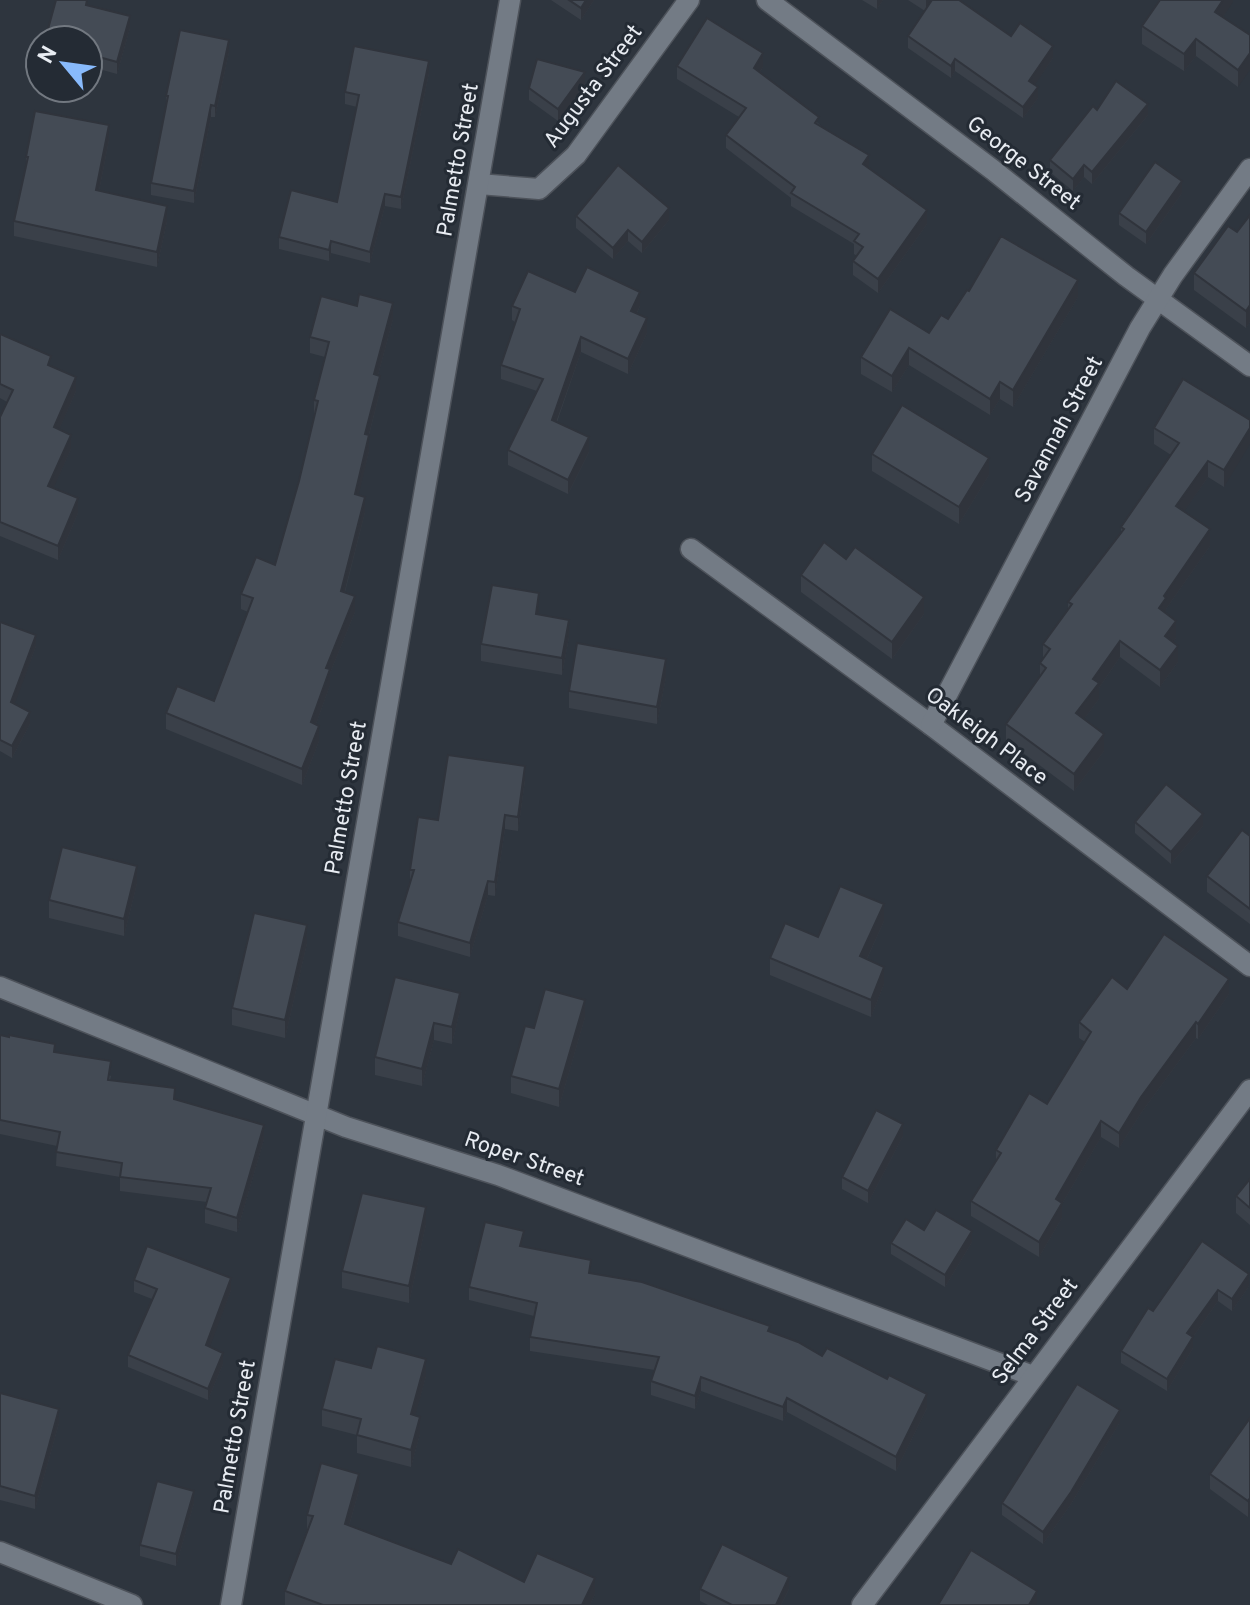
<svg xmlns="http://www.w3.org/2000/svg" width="1250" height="1605" viewBox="0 0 1250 1605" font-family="Overpass,sans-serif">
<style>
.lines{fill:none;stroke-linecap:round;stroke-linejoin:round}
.minor-casing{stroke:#4d525a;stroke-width:23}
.minor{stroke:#737b85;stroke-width:20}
.wall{fill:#3a4049}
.shaded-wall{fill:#30343c}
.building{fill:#444b55;stroke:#30343c;stroke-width:2}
.labels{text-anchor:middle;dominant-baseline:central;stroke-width:6;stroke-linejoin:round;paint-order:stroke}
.street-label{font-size:22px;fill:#e8ecf2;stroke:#242b34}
</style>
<rect width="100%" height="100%" fill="#2e353e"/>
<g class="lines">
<defs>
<g id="minor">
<polyline points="767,0 993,170 1126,276 1250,366"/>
<polyline points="479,184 539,189 576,155 689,0"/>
<polyline points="691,549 931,725 1250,966"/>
<polyline points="931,725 1140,328 1173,275 1250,169"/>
<polyline points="0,987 346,1127 498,1175 1033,1376"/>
<polyline points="0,1552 132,1605"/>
<polyline points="231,1605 510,0"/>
<polyline points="862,1605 1250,1090"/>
</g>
</defs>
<use href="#minor" class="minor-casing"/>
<use href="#minor" class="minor"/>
</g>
<g class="wall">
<polygon points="551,0 594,0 581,20"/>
<polygon points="862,0 883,0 877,9"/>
<polygon points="908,0 959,0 1011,36 1053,58 1034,85 1038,98 1023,118 955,71 951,78 908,48 908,36 925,11"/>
<polygon points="1233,0 1223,17 1250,35 1238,87 1196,56 1184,71 1142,44 1142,26"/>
<polygon points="89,5 130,28 117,74 88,66"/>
<polygon points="229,52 215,117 211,117 194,203 151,195 151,183 166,107 166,96"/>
<polygon points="677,66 763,67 760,72 869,168 927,224 878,293 853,275 853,261 857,256 854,254 854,244 791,206 791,198 726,148 726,135 739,117 677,79"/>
<polygon points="429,73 401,209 385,206 370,263 331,253 329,261 279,249 279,237 337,202 357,107 345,104 345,92"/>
<polygon points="585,84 558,121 529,100 529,88"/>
<polygon points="1097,110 1148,115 1092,184 1084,177 1073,191 1050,172 1050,160"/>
<polygon points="109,140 99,191 167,221 157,267 14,236 14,221 26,167 26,157"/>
<polygon points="1182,193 1146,244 1119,225 1119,213"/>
<polygon points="1250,215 1250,322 1246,328 1194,290 1194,273 1237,232"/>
<polygon points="576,216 669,220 642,253 628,241 613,259 576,228"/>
<polygon points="969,291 1078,297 1013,407 1000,399 990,415 909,365 892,392 861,374 861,357 929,333 948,319"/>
<polygon points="575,292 640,306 637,313 647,333 628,374 581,352 557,422 589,452 568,494 508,465 508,450 537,391 501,379 501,365 515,322 512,320 512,306"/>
<polygon points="393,319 378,375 380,391 369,435 369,451 358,495 365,512 345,592 355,612 330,673 330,685 316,724 319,741 302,785 166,729 166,713 214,701 248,612 241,609 241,594 275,565 299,481 314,416 314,400 325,357 310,353 310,337"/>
<polygon points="0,334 51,366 76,391 59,429 71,449 53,488 78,513 58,560 0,536 0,417 7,402 0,398"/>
<polygon points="1250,420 1224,487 1208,477 1184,511 1210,546 1166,609 1166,614 1176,638 1173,642 1178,662 1160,687 1120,657 1099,688 1099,699 1084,719 1104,751 1074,791 1006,740 1006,724 1040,677 1040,663 1043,658 1043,644 1068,609 1068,602 1121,532 1121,527 1171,455 1154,444 1154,428"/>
<polygon points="872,454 989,475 959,524 872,471"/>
<polygon points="846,559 924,614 892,659 801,592 801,575"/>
<polygon points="539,611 538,615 569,637 562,675 481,661 481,644"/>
<polygon points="0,622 36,646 14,704 30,724 12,758 0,751"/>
<polygon points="666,677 657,724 569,708 569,691"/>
<polygon points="525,780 518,831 505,829 495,896 488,895 470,957 398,936 398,922 410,883 410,870 438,820"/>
<polygon points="1135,822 1203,826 1171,864 1135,833"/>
<polygon points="1250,836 1250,924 1207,892 1207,876"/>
<polygon points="137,883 124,936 49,918 49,900"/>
<polygon points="884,921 867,959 884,984 871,1017 770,975 770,958 818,937"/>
<polygon points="307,943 285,1038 232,1025 232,1008"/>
<polygon points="395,977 460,1010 452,1044 434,1040 422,1086 375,1075 375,1057"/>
<polygon points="1127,989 1229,994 1198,1039 1196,1038 1141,1113 1119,1148 1101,1137 1062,1204 1062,1218 1039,1257 971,1216 971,1201 996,1160 996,1150 1047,1104 1085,1042 1079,1038 1079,1022"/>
<polygon points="585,1017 559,1107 511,1093 511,1076 534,1028"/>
<polygon points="0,1035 55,1052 111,1076 110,1080 175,1099 264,1139 237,1232 205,1223 205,1208 207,1202 120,1191 120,1177 56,1166 57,1146 0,1134"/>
<polygon points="903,1136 868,1203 842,1189 842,1177"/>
<polygon points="1250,1179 1250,1225 1236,1213 1236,1196"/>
<polygon points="426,1224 409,1303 342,1288 342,1271"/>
<polygon points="924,1230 972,1242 945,1287 891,1254 891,1243"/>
<polygon points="1202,1241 1249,1286 1232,1311 1218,1301 1193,1337 1193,1348 1167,1391 1121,1363 1121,1351 1153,1311"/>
<polygon points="591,1273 770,1332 822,1356 927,1408 896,1471 787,1412 783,1421 701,1391 695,1409 651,1395 651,1381 655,1370 530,1351 530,1337 534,1316 469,1300 469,1287"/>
<polygon points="134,1280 231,1290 209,1347 223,1364 208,1400 128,1367 128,1355 152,1299 134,1292"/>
<polygon points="371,1368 426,1376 415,1415 420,1434 411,1467 357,1453 357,1435 322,1426 322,1409"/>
<polygon points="0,1393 59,1423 35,1509 0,1500"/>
<polygon points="1250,1418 1248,1517 1210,1489 1210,1474"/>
<polygon points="1120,1422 1071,1504 1043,1544 1002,1515 1002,1503"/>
<polygon points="359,1490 349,1526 451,1564 524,1582 595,1594 590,1605 285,1605 285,1591 307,1530 307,1515"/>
<polygon points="194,1503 176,1566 140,1556 140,1545"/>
<polygon points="700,1589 789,1589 781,1605 708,1605 700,1601"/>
</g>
<g class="shaded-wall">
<polygon points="586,0 594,0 581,20 581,8"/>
<polygon points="877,0 883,0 877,9"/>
<polygon points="926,0 934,0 926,12"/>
<polygon points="1223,0 1233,0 1233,2 1215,29 1215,12"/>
<polygon points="130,16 130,28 117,74 117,62"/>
<polygon points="1196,39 1196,56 1184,71 1184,54"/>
<polygon points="229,40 229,52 215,117 215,106"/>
<polygon points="1053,46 1053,58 1029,93 1029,81"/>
<polygon points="763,53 763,67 754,81 754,68"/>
<polygon points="1250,53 1250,70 1238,87 1238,70"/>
<polygon points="955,59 955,71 951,78 951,66"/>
<polygon points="429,61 429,73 401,209 401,197"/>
<polygon points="585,72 585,84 558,121 558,109"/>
<polygon points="1038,87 1038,98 1023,118 1023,107"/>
<polygon points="1148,104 1148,115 1092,184 1092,172"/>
<polygon points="211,105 211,117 194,203 194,191"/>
<polygon points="109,125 109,140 96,206 96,190"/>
<polygon points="869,155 869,169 863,164"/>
<polygon points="1084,165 1084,177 1073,191 1073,179"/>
<polygon points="1182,181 1182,193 1146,244 1146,232"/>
<polygon points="385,194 385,206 370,263 370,252"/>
<polygon points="167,206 167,221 157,267 157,252"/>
<polygon points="669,208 669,220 642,253 642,242"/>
<polygon points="927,210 927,224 878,293 878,279"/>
<polygon points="628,230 628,241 613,259 613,248"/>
<polygon points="331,241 331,253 329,261 329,250"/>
<polygon points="1078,280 1078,297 1013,407 1013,390"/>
<polygon points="640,292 640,306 631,325 631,311"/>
<polygon points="393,303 393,319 374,390 374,374"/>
<polygon points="1250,305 1250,322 1246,328 1246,311"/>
<polygon points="647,318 647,333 628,374 628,359"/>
<polygon points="581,337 581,352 552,434 552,420"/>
<polygon points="909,348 909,365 892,392 892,376"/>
<polygon points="380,376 380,391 365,450 365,434"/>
<polygon points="76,377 76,391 54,441 54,427"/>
<polygon points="1000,382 1000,399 990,415 990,399"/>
<polygon points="1250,428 1250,444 1224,487 1224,470"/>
<polygon points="71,435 71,449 48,500 48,486"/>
<polygon points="369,435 369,451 355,510 355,494"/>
<polygon points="589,437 589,452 568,494 568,480"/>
<polygon points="989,458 989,475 959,524 959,507"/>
<polygon points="1208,461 1208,477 1176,523 1176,506"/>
<polygon points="365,497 365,512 341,606 341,591"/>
<polygon points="78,498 78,513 58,560 58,546"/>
<polygon points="1210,529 1210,546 1166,609 1166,615 1159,608 1164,596"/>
<polygon points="539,593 539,611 536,632 536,614"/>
<polygon points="355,596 355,612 330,673 330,685 311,738 311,722 326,668"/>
<polygon points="924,597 924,614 892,659 892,642"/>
<polygon points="569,620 569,637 562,675 562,658"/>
<polygon points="1176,621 1176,638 1165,653 1165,636"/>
<polygon points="36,635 36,646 11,714 11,702"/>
<polygon points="1120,641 1120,657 1099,688 1099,699 1076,730 1076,713 1093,679"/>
<polygon points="1178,646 1178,662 1160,687 1160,670"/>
<polygon points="666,659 666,677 657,724 657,707"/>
<polygon points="30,712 30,724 12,758 12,746"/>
<polygon points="319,726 319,741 302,785 302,769"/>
<polygon points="1104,734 1104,751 1074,791 1074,774"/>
<polygon points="525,766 525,780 518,831 518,817"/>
<polygon points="1203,814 1203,826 1171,864 1171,852"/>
<polygon points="505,815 505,829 495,896 495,882"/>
<polygon points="137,866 137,883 124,936 124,919"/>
<polygon points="488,881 488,895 470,957 470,943"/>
<polygon points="884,904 884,921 860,974 860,956"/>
<polygon points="307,925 307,943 285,1038 285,1020"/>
<polygon points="884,967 884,984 871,1017 871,1000"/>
<polygon points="1229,979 1229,994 1198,1039 1198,1024"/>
<polygon points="460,993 460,1010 452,1044 452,1027"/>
<polygon points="585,1000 585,1017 559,1107 559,1089"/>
<polygon points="1196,1022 1196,1038 1141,1113 1119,1148 1119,1133 1141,1097"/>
<polygon points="434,1023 434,1040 422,1086 422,1069"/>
<polygon points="1101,1121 1101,1137 1062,1204 1062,1218 1039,1257 1039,1242 1056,1199"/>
<polygon points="903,1124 903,1136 868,1203 868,1191"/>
<polygon points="264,1125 264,1139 237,1232 237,1218"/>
<polygon points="426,1207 426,1224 409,1303 409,1286"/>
<polygon points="972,1231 972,1242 945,1287 945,1275"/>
<polygon points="1249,1274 1249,1286 1232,1311 1232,1299"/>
<polygon points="231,1278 231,1290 206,1357 206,1345"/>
<polygon points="1218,1290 1218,1301 1193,1337 1193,1348 1167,1391 1167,1379 1187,1333"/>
<polygon points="223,1353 223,1364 208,1400 208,1389"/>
<polygon points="426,1359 426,1376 411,1431 411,1414"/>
<polygon points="701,1377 701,1391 695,1409 695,1396"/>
<polygon points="927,1394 927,1408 896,1471 896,1457"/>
<polygon points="787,1398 787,1412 783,1421 783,1407"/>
<polygon points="59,1409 59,1423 35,1509 35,1496"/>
<polygon points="1120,1410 1120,1422 1071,1504 1043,1544 1043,1532"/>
<polygon points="420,1417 420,1434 411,1467 411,1450"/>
<polygon points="359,1474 359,1490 345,1540 345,1524"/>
<polygon points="194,1491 194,1503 176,1566 176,1554"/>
<polygon points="1250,1498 1250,1513 1248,1517 1248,1501"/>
<polygon points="789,1577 789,1589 781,1605 776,1605"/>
<polygon points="595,1578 595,1594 590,1605 582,1605"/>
<polygon points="1037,1591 1037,1602 1036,1605 1029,1605"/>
</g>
<g class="building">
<polygon points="56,0 87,0 86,5 130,16 117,62 88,54 88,40 45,40"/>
<polygon points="569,0 586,0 581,8"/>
<polygon points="932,0 959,0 1011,36 1020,23 1053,46 1029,81 1038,87 1023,107 955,59 951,66 908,36"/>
<polygon points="1160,0 1223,0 1215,12 1250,35 1250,53 1238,70 1196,39 1184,54 1142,26"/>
<polygon points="707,18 763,53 754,68 819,117 815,123 869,155 863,164 927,210 878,279 853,261 863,247 854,241 859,234 791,193 795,187 726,135 746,108 677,66"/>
<polygon points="180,30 229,40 215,106 211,105 194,191 151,183 168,96 166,96"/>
<polygon points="354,46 429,61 401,197 385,194 370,252 331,241 329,250 279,237 291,190 337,202 359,95 345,92"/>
<polygon points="537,59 585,72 558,109 529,88"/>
<polygon points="1116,81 1148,104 1092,172 1084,165 1073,179 1050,160 1093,106 1097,110"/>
<polygon points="35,111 109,125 96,190 167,206 157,252 14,221 28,157 26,157"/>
<polygon points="1155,162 1182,181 1146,232 1119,213"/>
<polygon points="618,165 669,208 642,242 628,230 613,248 576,216"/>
<polygon points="1250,215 1250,305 1246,311 1194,273 1228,226 1237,232"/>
<polygon points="1001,236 1078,280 1013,390 1000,382 990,399 909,348 892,376 861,357 890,309 929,333 941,315 948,319 967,290 969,291"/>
<polygon points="587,267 640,292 631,311 647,318 628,359 581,337 552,420 589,437 568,480 508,450 543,379 501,365 520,309 512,306 528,271 575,292"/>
<polygon points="359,294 393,303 374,374 380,376 365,434 369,435 355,494 365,497 341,591 355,596 326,668 330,669 311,722 319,726 302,769 166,713 177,686 214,701 253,598 241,594 256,557 275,565 299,481 318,401 314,400 329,342 310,337 321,296 357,306"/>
<polygon points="0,334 51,356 48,365 76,377 54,427 71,435 48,486 78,498 58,546 0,522 0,417 13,390 0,384"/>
<polygon points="1183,379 1250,420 1250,428 1224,470 1208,461 1176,506 1210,529 1164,596 1166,598 1159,608 1176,621 1165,636 1178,646 1160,670 1120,641 1093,679 1099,683 1076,713 1104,734 1074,774 1006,724 1046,668 1040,663 1050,649 1043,644 1072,604 1068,602 1124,529 1121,527 1179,443 1154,428"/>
<polygon points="902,405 989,458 959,507 872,454"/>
<polygon points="824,542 846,559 855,547 924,597 892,642 801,575"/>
<polygon points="492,585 539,593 536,614 569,620 562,658 481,644"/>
<polygon points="0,622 36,635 11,702 30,712 12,746 0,740"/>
<polygon points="577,643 666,659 657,707 569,691"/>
<polygon points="448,755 525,766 518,817 505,815 495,882 488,881 470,943 398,922 414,870 410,870 418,817 438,820"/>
<polygon points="1166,784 1203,814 1171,852 1135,822"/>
<polygon points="1242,830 1250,836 1250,909 1207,876"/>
<polygon points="62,847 137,866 124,919 49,900"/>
<polygon points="840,886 884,904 860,956 884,967 871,1000 770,958 785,923 818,937"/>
<polygon points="254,913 307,925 285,1020 232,1008"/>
<polygon points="1164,934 1229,979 1198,1024 1196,1022 1141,1097 1119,1133 1101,1121 1056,1199 1062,1203 1039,1242 971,1201 1001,1153 996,1150 1029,1093 1047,1104 1091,1032 1079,1022 1112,977 1127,989"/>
<polygon points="395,977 460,993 452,1027 434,1023 422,1069 375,1057"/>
<polygon points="545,989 585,1000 559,1089 511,1076 525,1026 534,1028"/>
<polygon points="0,1035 9,1037 9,1035 55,1044 54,1052 111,1061 108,1080 175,1088 174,1099 264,1125 237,1218 205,1208 211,1188 120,1177 122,1163 56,1152 60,1132 0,1120"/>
<polygon points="876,1110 903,1124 868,1191 842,1177"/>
<polygon points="1250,1179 1250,1208 1236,1196"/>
<polygon points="362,1193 426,1207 409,1286 342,1271"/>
<polygon points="936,1210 972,1231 945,1275 891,1243 906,1219 924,1230"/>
<polygon points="485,1222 524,1231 520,1246 591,1260 589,1273 642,1282 770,1326 768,1331 798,1342 822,1356 827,1348 887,1379 889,1375 927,1394 896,1457 787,1398 783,1407 701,1377 695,1396 651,1381 659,1357 530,1337 537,1303 469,1287"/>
<polygon points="1202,1241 1249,1274 1232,1299 1218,1290 1187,1333 1193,1337 1167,1379 1121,1351 1148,1308 1153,1311"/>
<polygon points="147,1246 231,1278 206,1345 223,1353 208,1389 128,1355 157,1289 134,1280"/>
<polygon points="377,1346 426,1359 411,1414 420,1417 411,1450 357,1435 361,1419 322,1409 335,1359 371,1368"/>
<polygon points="1077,1384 1120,1410 1071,1492 1043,1532 1002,1503"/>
<polygon points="0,1393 59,1409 35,1496 0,1486"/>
<polygon points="1250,1418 1250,1498 1248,1501 1210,1474"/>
<polygon points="321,1463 359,1474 345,1524 451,1564 458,1549 524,1582 537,1553 595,1578 582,1605 323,1605 285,1591 313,1516 307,1515"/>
<polygon points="157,1481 194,1491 176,1554 140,1545"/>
<polygon points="722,1544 789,1577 776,1605 732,1605 700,1589"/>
<polygon points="971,1550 1037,1591 1029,1605 938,1605"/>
</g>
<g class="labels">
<g class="street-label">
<text transform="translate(594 87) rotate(-53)">Augusta Street</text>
<text transform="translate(459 160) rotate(-80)">Palmetto Street</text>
<text transform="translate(1023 164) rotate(38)">George Street</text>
<text transform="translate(1060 430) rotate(-62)">Savannah Street</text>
<text transform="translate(986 737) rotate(37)">Oakleigh Place</text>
<text transform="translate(347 798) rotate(-80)">Palmetto Street</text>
<text transform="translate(524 1160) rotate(19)">Roper Street</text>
<text transform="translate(1036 1332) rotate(-53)">Selma Street</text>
<text transform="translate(236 1437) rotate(-80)">Palmetto Street</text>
</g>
</g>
<g transform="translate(64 64) rotate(299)"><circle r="38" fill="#242b34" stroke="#727880" stroke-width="2"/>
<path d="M0-6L14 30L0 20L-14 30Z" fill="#88bafc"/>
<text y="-12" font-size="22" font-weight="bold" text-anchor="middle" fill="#e8ecf2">N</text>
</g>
</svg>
